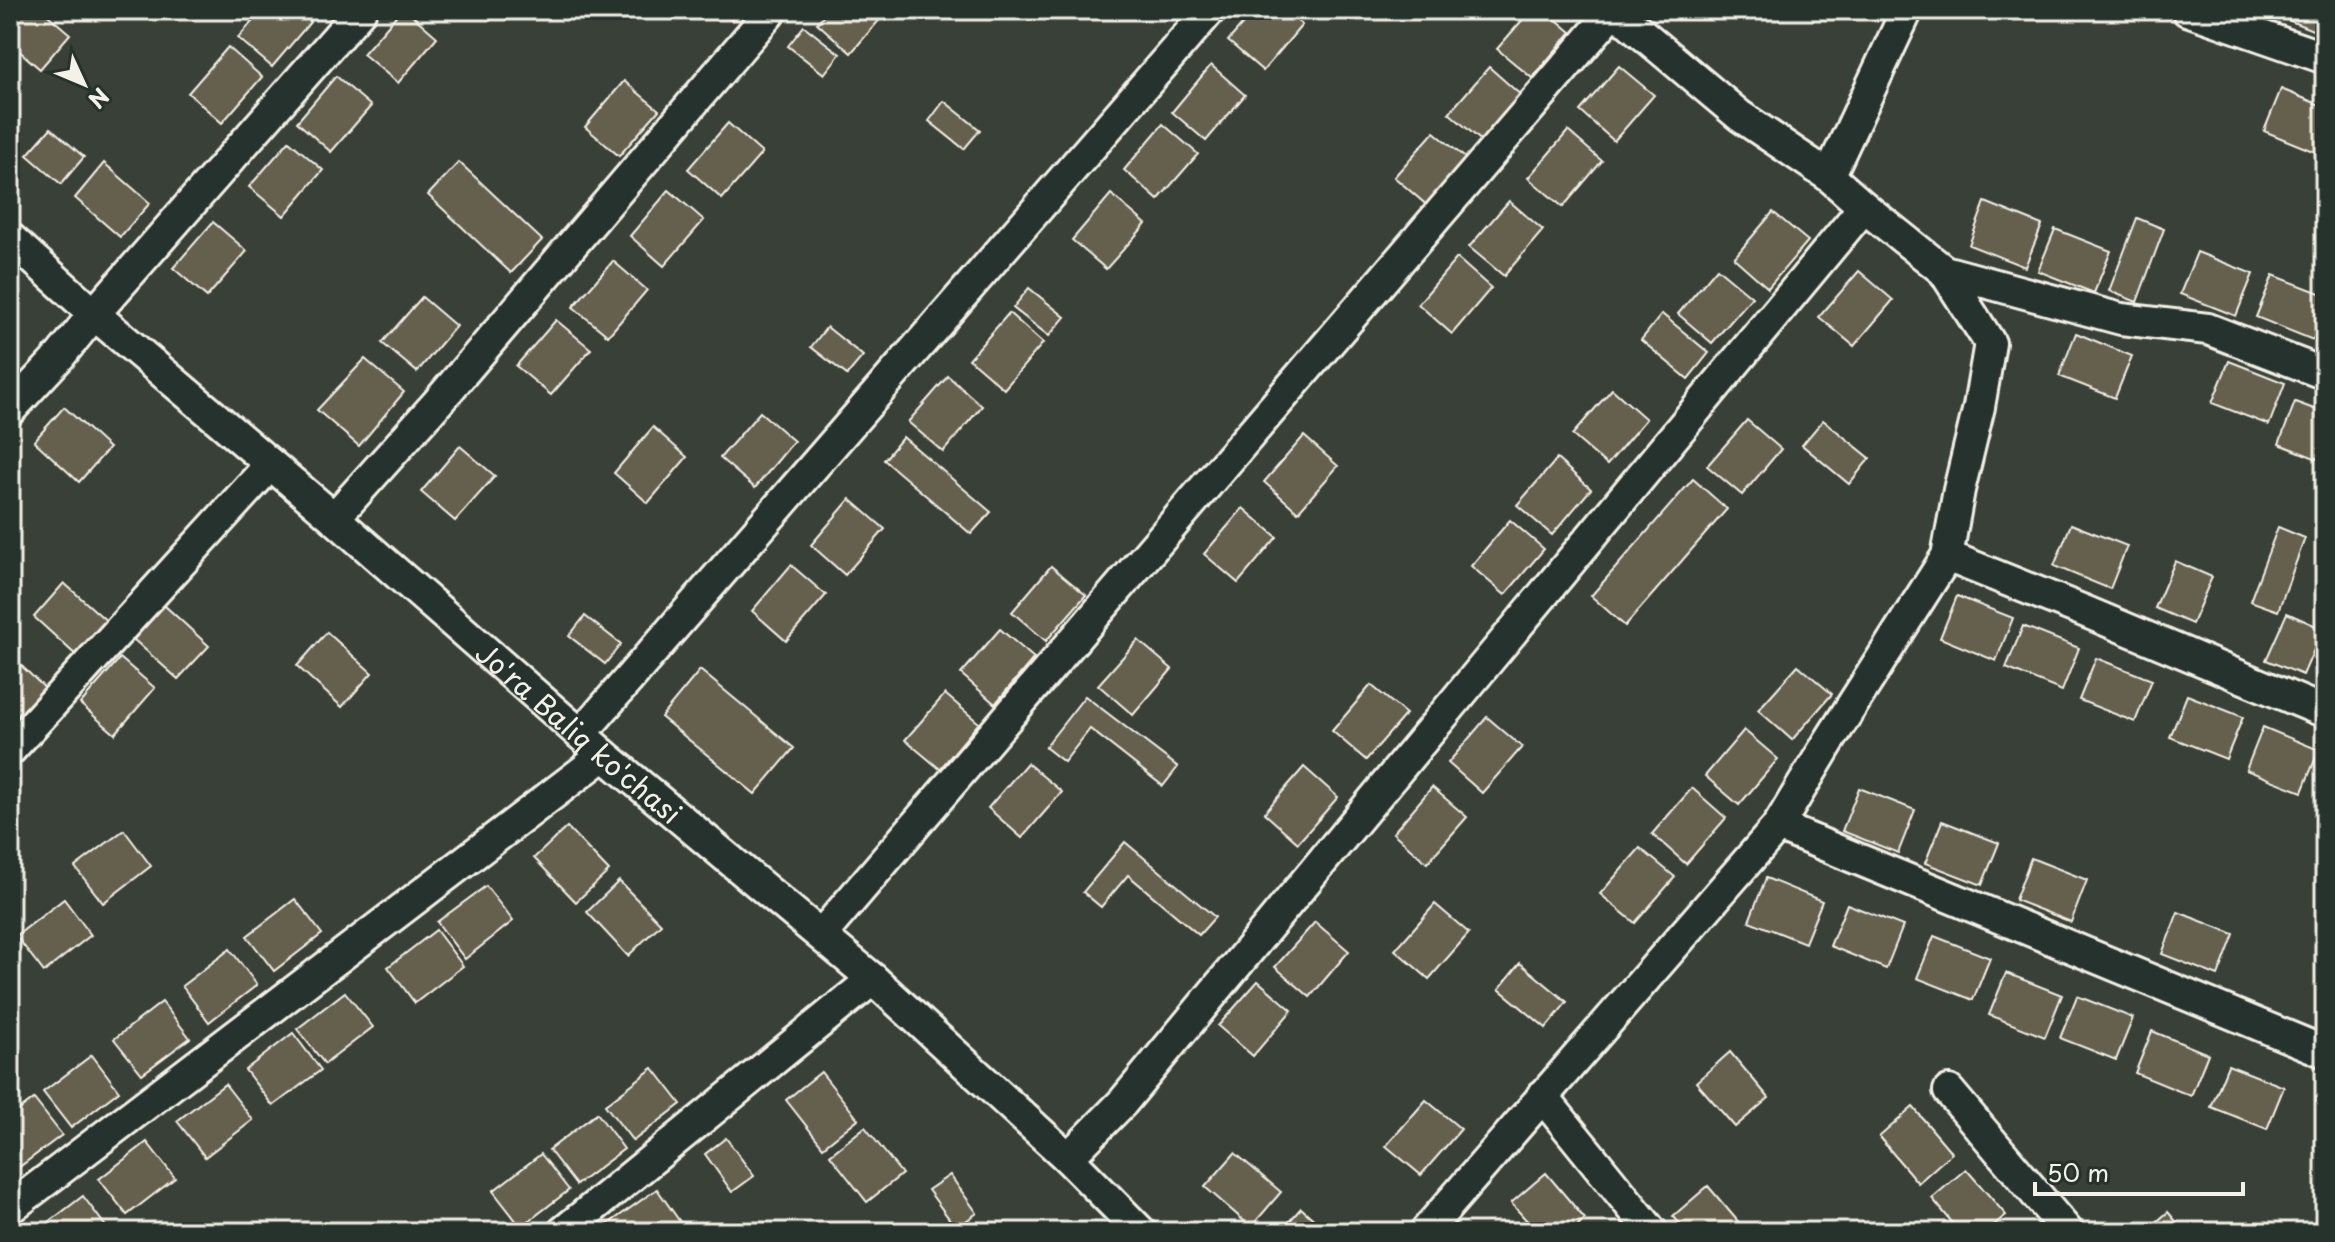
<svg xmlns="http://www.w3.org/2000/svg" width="2335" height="1242" viewBox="0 0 2335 1242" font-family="'Playpen Sans',sans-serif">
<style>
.building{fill:#65604e;stroke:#f4f1e8;stroke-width:2}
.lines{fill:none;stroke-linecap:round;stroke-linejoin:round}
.minor-casing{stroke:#f4f1e8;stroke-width:36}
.minor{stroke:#26332d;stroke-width:30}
.labels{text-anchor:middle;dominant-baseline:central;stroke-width:7;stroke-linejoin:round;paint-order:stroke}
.street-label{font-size:28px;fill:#f4f1e8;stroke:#26332d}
</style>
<rect width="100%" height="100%" fill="#394037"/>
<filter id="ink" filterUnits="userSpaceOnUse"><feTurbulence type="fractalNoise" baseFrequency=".0125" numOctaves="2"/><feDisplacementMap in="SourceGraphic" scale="16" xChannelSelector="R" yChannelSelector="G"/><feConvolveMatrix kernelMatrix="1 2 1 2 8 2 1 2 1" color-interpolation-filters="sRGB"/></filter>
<g filter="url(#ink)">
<g class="building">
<polygon points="11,10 42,10 70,34 40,69 10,43"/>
<polygon points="262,10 298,10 311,21 272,67 238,38"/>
<polygon points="401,10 406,10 437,37 398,83 363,54"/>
<polygon points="719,10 739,10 731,20"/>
<polygon points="828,10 888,10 851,53 817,23"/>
<polygon points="1255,10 1285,10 1302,25 1263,71 1228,41"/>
<polygon points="1531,10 1545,10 1571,32 1532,78 1497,49"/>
<polygon points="2263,10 2323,10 2315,31"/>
<polygon points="804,26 840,54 824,74 788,46"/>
<polygon points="228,47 262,77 222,123 188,93"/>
<polygon points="1211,65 1245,95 1206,141 1172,112"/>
<polygon points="1619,66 1654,95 1614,141 1580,111"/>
<polygon points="1489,67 1523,97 1484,143 1449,113"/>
<polygon points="336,76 371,106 331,152 297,122"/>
<polygon points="624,81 659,110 619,156 585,127"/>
<polygon points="2281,89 2325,107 2325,142 2320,154 2264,131"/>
<polygon points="944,101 980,130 964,149 929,121"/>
<polygon points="728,123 762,153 722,199 688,169"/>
<polygon points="1163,124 1198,154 1158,200 1124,170"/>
<polygon points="51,128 84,157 61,184 27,155"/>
<polygon points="1568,131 1602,161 1563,207 1528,178"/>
<polygon points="1434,132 1469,161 1429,207 1394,177"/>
<polygon points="289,141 323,170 284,216 249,187"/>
<polygon points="459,162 542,240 511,273 428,195"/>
<polygon points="104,163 150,203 120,237 75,198"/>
<polygon points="669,190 704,220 664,266 630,236"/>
<polygon points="1111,194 1146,224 1106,269 1072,240"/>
<polygon points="1509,201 1543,230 1504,276 1469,247"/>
<polygon points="1985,202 2042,225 2025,267 1969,245"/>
<polygon points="1773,212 1808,241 1768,288 1734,258"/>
<polygon points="2137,218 2164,229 2137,302 2109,291"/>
<polygon points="213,222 247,251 207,297 173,268"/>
<polygon points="2055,229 2111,251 2094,293 2038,271"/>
<polygon points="2197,252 2253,274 2236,316 2180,294"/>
<polygon points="1457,258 1491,288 1452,334 1418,304"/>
<polygon points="613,261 647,290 608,336 573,307"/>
<polygon points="1717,268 1752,297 1712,343 1678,314"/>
<polygon points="1859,271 1893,300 1854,346 1819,317"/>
<polygon points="2273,275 2325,295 2325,309 2313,340 2256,317"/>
<polygon points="1029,288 1065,317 1049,336 1013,308"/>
<polygon points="422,297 456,326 417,372 382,343"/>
<polygon points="1009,313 1043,343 1004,389 969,359"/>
<polygon points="1662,314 1709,353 1688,379 1641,340"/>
<polygon points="556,320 591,349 551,395 516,366"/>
<polygon points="827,327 863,356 847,375 811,347"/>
<polygon points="2076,333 2132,356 2115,398 2059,376"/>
<polygon points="365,359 404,392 359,446 317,410"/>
<polygon points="2229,361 2285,383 2269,425 2212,403"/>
<polygon points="948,376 982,406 943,452 908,422"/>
<polygon points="1612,389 1646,419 1607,465 1572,435"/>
<polygon points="2295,402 2325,413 2325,462 2279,444"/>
<polygon points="64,407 109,448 79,482 34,441"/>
<polygon points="760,412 794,441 755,488 720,458"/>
<polygon points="1747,420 1781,449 1742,495 1707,466"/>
<polygon points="1823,420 1870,458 1849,484 1802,445"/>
<polygon points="653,427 687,457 648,503 614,473"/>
<polygon points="1304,436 1338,466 1298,512 1264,482"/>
<polygon points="903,437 991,512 971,534 884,460"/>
<polygon points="460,446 495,476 455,521 421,492"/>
<polygon points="1557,459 1591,489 1552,535 1517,505"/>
<polygon points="1693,479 1727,509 1625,626 1591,596"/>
<polygon points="850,499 885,529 845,575 811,545"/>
<polygon points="1243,508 1277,537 1238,583 1204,554"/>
<polygon points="1510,520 1544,549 1505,595 1471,566"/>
<polygon points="2071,524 2127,546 2110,589 2054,566"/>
<polygon points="2278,527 2305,538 2278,611 2250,601"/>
<polygon points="2175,561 2212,577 2192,624 2155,608"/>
<polygon points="791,565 826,595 786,641 752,611"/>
<polygon points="1051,566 1086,595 1046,641 1012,612"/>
<polygon points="64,583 109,623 78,657 34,617"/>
<polygon points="1957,596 2013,618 1996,661 1940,638"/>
<polygon points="164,605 209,646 178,679 133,639"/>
<polygon points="2287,613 2323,629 2303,675 2266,660"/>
<polygon points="585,616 621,644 605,664 569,636"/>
<polygon points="2023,626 2079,648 2062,691 2006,668"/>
<polygon points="1000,629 1034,658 995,704 961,674"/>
<polygon points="327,632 372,673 342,707 297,666"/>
<polygon points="1138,640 1172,669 1133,715 1098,685"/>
<polygon points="10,655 48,691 17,724 10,717"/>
<polygon points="120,658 155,688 115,734 80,704"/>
<polygon points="2096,658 2152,680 2135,722 2079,700"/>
<polygon points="1798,665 1832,694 1792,740 1758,710"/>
<polygon points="700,670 794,748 755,794 661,717"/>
<polygon points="1371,685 1406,714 1366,760 1332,731"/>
<polygon points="945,694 979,723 940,769 905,740"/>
<polygon points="2187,695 2243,717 2226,759 2170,737"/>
<polygon points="1085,696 1178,767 1163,786 1090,729 1064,762 1045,747"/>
<polygon points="1487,717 1522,747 1482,793 1448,763"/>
<polygon points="2263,727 2319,750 2302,792 2246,770"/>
<polygon points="1744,730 1778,759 1739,805 1705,776"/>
<polygon points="1027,763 1062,792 1022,838 988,808"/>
<polygon points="1304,767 1338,797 1298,843 1264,813"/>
<polygon points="1432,787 1467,817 1427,863 1393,833"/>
<polygon points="1692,788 1726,818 1686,864 1652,834"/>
<polygon points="1859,788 1915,810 1898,853 1842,831"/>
<polygon points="1942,821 1999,843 1982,885 1925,863"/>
<polygon points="567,827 609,871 576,902 534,858"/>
<polygon points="124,830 151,866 103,903 75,867"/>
<polygon points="1125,842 1215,917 1199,935 1128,875 1101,907 1083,892"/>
<polygon points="1640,848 1675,877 1635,923 1600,894"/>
<polygon points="2031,858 2087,880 2071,922 2015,900"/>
<polygon points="1766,878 1822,901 1805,943 1749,921"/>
<polygon points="619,881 661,924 628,956 587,912"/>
<polygon points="486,886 513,921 465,959 437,922"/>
<polygon points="64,899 91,935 44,972 16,936"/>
<polygon points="295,899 322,934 274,971 247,936"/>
<polygon points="1435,904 1469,933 1429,979 1395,950"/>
<polygon points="1847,904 1903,926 1886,969 1830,946"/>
<polygon points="2178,912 2234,934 2218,976 2162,954"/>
<polygon points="1315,922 1349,951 1310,997 1275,967"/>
<polygon points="436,930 463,966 415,1003 388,967"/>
<polygon points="1934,936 1990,958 1973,1000 1917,978"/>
<polygon points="230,949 257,985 209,1022 182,986"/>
<polygon points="1520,963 1567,1002 1546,1028 1499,989"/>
<polygon points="2006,973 2062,995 2045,1037 1989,1015"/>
<polygon points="1258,981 1292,1010 1253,1056 1218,1026"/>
<polygon points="345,992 373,1027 325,1064 297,1029"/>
<polygon points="2077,996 2133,1018 2116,1060 2060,1038"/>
<polygon points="162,1002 190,1038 142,1074 114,1039"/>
<polygon points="2152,1031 2208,1054 2191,1096 2135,1073"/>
<polygon points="293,1033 321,1070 273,1106 245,1070"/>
<polygon points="1730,1052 1769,1098 1735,1127 1696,1082"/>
<polygon points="92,1055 119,1091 71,1128 43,1092"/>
<polygon points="2228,1065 2284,1087 2267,1129 2211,1107"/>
<polygon points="653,1068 681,1104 633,1141 605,1105"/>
<polygon points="821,1072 858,1119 823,1147 786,1100"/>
<polygon points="225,1084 253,1120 205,1157 177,1121"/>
<polygon points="34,1099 62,1135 14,1171 10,1166 10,1117"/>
<polygon points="1426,1100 1461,1129 1421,1175 1386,1146"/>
<polygon points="1913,1107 1952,1153 1918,1183 1879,1137"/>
<polygon points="597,1113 624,1149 576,1185 549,1150"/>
<polygon points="865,1127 902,1174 867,1202 830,1155"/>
<polygon points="726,1138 754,1176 732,1192 705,1154"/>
<polygon points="147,1142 175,1178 127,1215 99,1179"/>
<polygon points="1235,1153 1281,1192 1251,1227 1205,1187"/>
<polygon points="541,1154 569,1190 521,1227 493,1191"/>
<polygon points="1966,1169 2006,1215 1985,1232 1960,1232 1932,1198"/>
<polygon points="1546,1173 1585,1219 1570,1232 1537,1232 1511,1203"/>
<polygon points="950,1175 977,1213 956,1228 928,1190"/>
<polygon points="1708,1186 1747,1232 1687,1232 1673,1216"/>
<polygon points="657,1189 683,1226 675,1232 614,1232 608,1224"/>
<polygon points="83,1196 110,1232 36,1232"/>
<polygon points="1301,1208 1328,1232 1280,1232"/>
<polygon points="2168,1212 2185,1232 2145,1232"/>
</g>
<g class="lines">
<defs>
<g id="minor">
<polyline points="2187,10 2325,58"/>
<polyline points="1829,176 1907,10"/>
<path id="s1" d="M 10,238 L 94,314 L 334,518 L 604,755 L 873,979 L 1068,1158 L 1141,1232"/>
<polyline points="1944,271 2121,319 2208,329 2325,374"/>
<polyline points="10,410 60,356 94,314 361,10"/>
<polyline points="334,518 438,402 772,10"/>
<polyline points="1947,556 2084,611 2325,712"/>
<polyline points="581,734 1210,10"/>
<polyline points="10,750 270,465"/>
<polyline points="1778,826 2325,1052"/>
<polyline points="821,935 1614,10 1740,116 1829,176 1864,207 1944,271 1990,343 1979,407 1959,490 1947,556 1828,743 1778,826 1425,1232"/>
<polyline points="1949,1091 2068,1232"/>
<polyline points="1542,1096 1652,1232"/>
<polyline points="1068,1158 1123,1102 1864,207"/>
<polyline points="10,1208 604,755"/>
<polyline points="563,1232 873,979"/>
</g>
</defs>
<use href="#minor" class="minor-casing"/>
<use href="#minor" class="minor"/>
</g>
</g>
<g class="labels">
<g class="street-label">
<text stroke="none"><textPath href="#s1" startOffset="754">Jo'ra Baliq ko'chasi</textPath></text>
</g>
</g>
<rect width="2335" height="1242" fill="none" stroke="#26332d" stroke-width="40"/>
<rect x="20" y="20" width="2295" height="1202" fill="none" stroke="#f4f1e8" stroke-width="3" filter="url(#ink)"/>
<g transform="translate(84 84) rotate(134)" stroke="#26332d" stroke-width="6" paint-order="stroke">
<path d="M0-6L14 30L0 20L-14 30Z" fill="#f4f1e8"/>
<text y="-12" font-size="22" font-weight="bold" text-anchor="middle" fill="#f4f1e8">N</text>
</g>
<path d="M2035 1182v12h208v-12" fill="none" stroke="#f4f1e8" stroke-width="4"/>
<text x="2047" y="1182" font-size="24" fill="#f4f1e8" stroke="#26332d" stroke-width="6" paint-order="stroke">50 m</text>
</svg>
